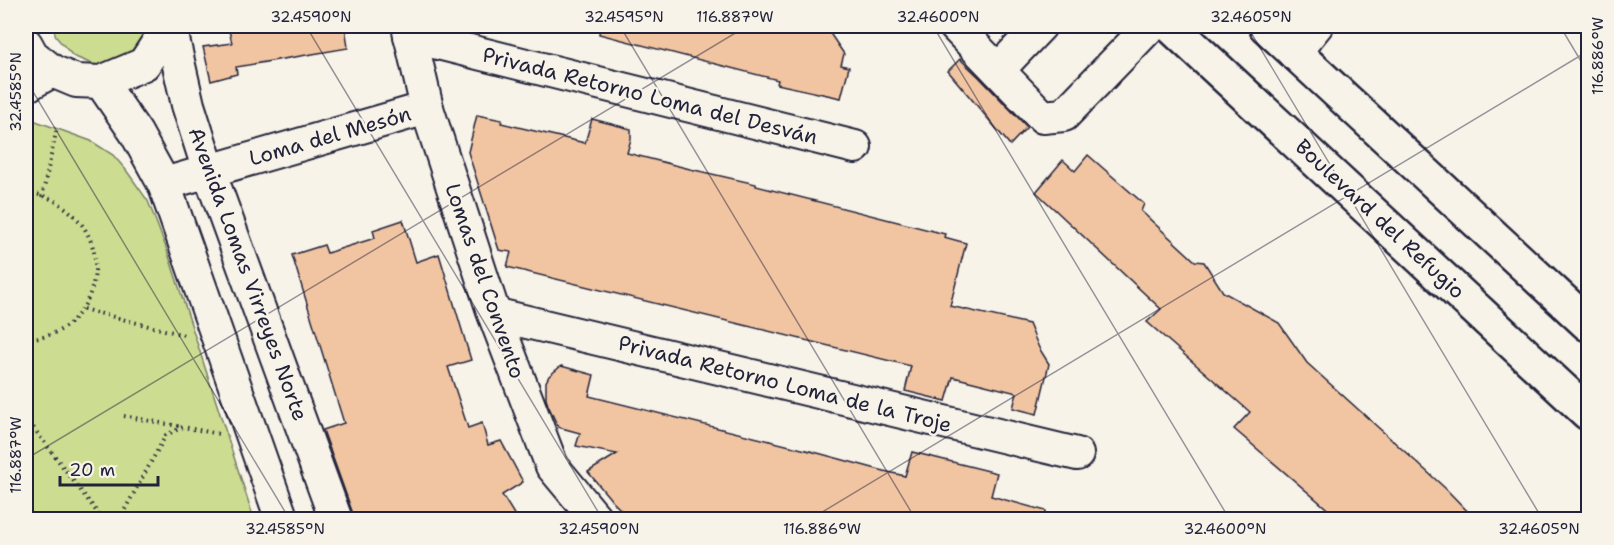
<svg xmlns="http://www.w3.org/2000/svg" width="1614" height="545" viewBox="0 0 1614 545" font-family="'Shantell Sans',sans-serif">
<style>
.green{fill:#ccdc90;stroke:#777f66;stroke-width:1.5}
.building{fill:#f2c5a2;stroke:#22223b;stroke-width:1.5}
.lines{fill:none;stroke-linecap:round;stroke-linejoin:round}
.minor-casing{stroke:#22223b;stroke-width:36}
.major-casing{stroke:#22223b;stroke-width:38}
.path{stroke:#22223b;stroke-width:4;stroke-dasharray:1.5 4.5;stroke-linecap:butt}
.minor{stroke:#f7f3e8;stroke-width:32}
.major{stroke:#f7f3e8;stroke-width:33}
.ticks{fill:none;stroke:#22223b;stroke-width:1.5;stroke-opacity:0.45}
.labels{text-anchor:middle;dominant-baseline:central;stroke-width:5;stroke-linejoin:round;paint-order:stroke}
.street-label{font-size:21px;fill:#22223b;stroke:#f7f3e8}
.neatline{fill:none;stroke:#22223b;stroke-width:2}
.ticks-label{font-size:15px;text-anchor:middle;fill:#22223b}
</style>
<rect width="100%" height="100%" fill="#f7f3e8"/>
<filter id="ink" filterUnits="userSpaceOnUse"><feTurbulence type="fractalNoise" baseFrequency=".0167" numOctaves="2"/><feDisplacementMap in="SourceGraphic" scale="12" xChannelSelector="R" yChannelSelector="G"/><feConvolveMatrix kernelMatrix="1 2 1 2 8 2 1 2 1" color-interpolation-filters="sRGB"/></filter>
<g filter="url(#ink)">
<g class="green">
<polygon points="53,26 144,26 144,39 131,58 116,65 97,66 73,56 56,37"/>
<polygon points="26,119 33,120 91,141 113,155 126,170 148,201 167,250 254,519 36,519 26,505"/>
</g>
<g class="building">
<polygon points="228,26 345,26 348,48 236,67 237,74 211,81 203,47 232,43"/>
<polygon points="600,26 825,26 844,54 841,65 849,67 841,98 777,84 778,80 599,34"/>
<polygon points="960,59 979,77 1027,127 1010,145 948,71"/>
<polygon points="477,115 502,120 501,123 585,143 592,119 631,129 631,139 627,153 690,169 756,184 756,186 945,234 944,237 966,243 950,306 1029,324 1039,348 1049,364 1037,414 1013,408 1017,393 953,377 946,401 905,391 911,366 507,267 511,252 499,250 468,152"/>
<polygon points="1088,155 1144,204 1141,211 1195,261 1204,262 1223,292 1279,323 1307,363 1445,488 1475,519 1339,519 1234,429 1250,412 1147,322 1161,309 1036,192 1063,160 1075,171"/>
<polygon points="403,220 416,262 439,254 471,360 448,367 468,428 482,423 488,445 501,441 523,482 502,495 517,519 353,519 353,514 323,430 344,423 292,255 324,245 327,253 375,238 373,230"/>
<polygon points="561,366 594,375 589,396 814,452 884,471 905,476 912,452 997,473 991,496 1046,511 1045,519 886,519 872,516 872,519 630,519 613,502 588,472 617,454 576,446 580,433 558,427 548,405 546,399 546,382 549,376"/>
</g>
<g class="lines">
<defs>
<g id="minor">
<polyline points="170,26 188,105 209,171 336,520"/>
<polyline points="408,26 427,108 494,314 552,466 597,520"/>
<polyline points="955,26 1043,117 1064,115 1150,26"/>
<polyline points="410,36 855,147"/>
<polyline points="26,44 32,55 52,71 76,81 101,82 144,64 169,26"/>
<polyline points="1294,53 1316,26"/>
<polyline points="998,70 1040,26"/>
<polyline points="101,82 136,133 164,184 282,520"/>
<polyline points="26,86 52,71"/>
<polyline points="164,184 427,108"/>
<polyline points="494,314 1077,454"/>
</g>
<g id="major">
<polyline points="1171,26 1588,413"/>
<polyline points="1266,26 1588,324"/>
</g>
</defs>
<use href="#minor" class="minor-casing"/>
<use href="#major" class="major-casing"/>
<g class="path">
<path d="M 26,193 C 39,193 54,199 64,207 C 74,214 83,224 88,235 C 104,265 92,308 65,327 C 53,335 39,339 26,340"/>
<polyline points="42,197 57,128"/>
<polyline points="83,309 184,335"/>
<polyline points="124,416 183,427"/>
<polyline points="26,418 103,520"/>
<polyline points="119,520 166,435 183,427 219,434"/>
</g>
<use href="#minor" class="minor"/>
<use href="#major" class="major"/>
</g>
</g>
<path class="ticks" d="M 306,26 L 603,520M 620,26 L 916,520M 933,26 L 1230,520M 1247,26 L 1543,520M 1560,26 L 1588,73M 26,80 L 290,520M 26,459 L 747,26M 809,520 L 1588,51"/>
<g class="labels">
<g class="street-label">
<text transform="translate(650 96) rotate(14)">Privada Retorno Loma del Desván</text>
<text transform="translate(330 136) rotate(-16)">Loma del Mesón</text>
<text transform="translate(1380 219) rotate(43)">Boulevard del Refugio</text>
<text transform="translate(248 274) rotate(70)">Avenida Lomas Virreyes Norte</text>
<text transform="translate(485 281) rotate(71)">Lomas del Convento</text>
<text transform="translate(785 384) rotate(14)">Privada Retorno Loma de la Troje</text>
</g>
</g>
<rect width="1614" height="545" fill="none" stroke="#f7f3e8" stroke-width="66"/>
<path d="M60 476v9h98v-9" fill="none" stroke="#22223b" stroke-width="3"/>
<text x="69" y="476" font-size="18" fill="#22223b" stroke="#f7f3e8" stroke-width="4.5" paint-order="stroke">20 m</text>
<rect x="33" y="33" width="1548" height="479" class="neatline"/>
<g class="ticks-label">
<text x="311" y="22">32.4590°N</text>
<text x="624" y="22">32.4595°N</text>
<text x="735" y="22">116.887°W</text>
<text x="938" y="22">32.4600°N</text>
<text x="1251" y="22">32.4605°N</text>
<text transform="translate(1598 56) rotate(-90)" y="5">116.886°W</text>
<text transform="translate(16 92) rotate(-90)" y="5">32.4585°N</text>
<text transform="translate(16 455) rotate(-90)" y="5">116.887°W</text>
<text x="285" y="534">32.4585°N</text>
<text x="599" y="534">32.4590°N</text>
<text x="822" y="534">116.886°W</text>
<text x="1225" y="534">32.4600°N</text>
<text x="1539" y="534">32.4605°N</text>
</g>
</svg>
